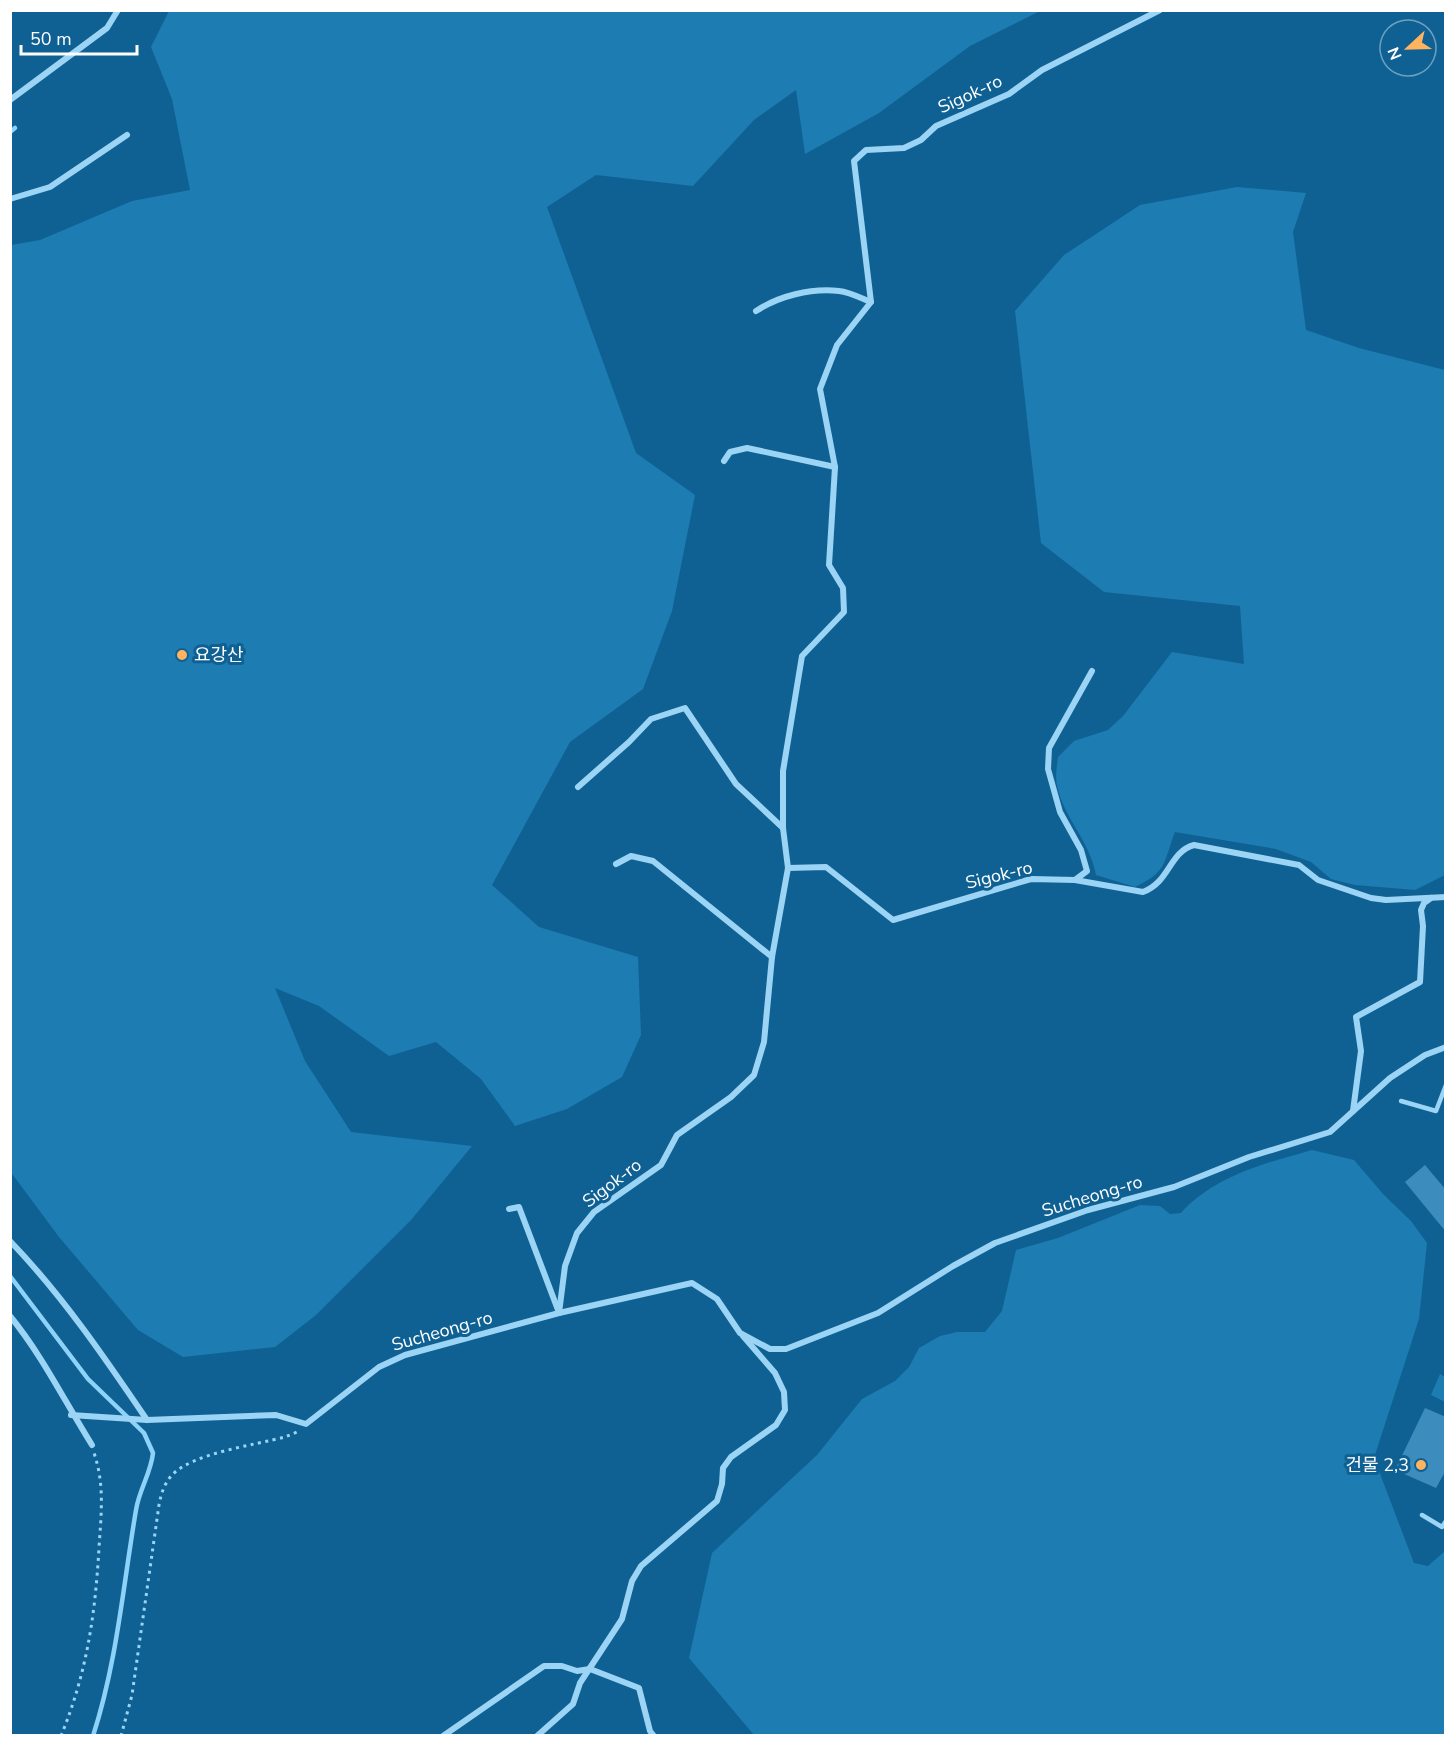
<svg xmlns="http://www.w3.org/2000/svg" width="1456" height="1746" viewBox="0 0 1456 1746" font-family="'Nunito Sans','Noto Sans KR',sans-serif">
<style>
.green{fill:#1d7cb1}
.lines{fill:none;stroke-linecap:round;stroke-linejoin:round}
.stream{stroke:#8dd2f8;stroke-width:4.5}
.building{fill:#3c8dbe}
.path{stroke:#9bd4f4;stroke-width:3;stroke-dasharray:3 4.5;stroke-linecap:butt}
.service{stroke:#9bd4f4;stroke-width:4.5}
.minor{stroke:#9bd4f4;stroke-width:6}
.poi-dot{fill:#ffb35e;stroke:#0f6194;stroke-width:2}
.labels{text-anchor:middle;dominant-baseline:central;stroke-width:6;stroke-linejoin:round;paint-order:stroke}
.street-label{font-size:18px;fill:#fff;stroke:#0f6194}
.poi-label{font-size:18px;fill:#fff;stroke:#0f6194;text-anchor:start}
</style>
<rect width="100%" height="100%" fill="#0f6194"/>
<g class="green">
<polygon points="169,11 1040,11 970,46 879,113 805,154 796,90 754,120 693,186 596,175 547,207 636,453 695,495 672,611 643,689 570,742 492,885 539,927 638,957 641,1035 622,1077 567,1109 515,1126 481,1079 436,1042 389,1056 319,1006 275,988 305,1061 351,1132 472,1146 411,1220 316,1315 275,1347 183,1357 138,1330 59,1237 10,1171 11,245 40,240 132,201 190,190 172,99 151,47"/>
<path d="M 1237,187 L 1306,193 L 1293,232 L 1306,330 L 1359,348 L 1445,370 L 1445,875 L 1415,890 L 1355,885 L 1331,879 L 1311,862 L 1276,849 L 1175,832 C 1163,863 1168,871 1135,887 L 1096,875 C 1090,841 1063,817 1057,785 C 1055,777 1057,766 1058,757 L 1074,741 L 1108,730 L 1123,716 L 1172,652 L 1244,664 L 1240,606 L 1104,592 L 1041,543 L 1015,311 L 1064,255 L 1140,205 Z"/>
<path d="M 1312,1150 L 1354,1160 L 1384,1195 L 1411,1221 L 1427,1243 L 1419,1319 L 1374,1458 L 1414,1563 L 1428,1566 L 1445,1551 L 1445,1735 L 754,1735 L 689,1658 L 712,1553 L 817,1455 L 862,1399 L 895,1381 L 909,1367 L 919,1348 L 940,1336 L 957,1332 L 985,1332 L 1002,1311 L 1016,1250 L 1058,1238 L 1140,1205 L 1160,1206 L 1170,1214 L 1181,1213 C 1214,1176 1266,1163 1312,1150 Z"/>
<polygon points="1440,1374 1445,1377 1445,1402 1431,1395"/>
</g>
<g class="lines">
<g class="stream">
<polyline points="10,132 15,128"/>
<path d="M 10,1276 L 88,1379 L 144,1433 L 153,1453 C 151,1473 139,1490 136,1510 C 123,1586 117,1662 93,1736"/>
</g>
</g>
<g class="building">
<polygon points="1425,1165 1446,1190 1446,1232 1405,1182"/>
<polygon points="1425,1408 1446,1417 1446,1470 1436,1488 1395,1470"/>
</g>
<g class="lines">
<g class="path">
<path d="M 61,1736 C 87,1672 95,1616 99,1548 C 101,1515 105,1485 94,1453"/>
<path d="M 121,1736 L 132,1695 L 159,1505 C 161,1494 164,1484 172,1475 C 193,1453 255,1445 285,1437 L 297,1432"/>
</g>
<g class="service">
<polyline points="1401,1101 1436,1111 1446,1085"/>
<polyline points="1422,1515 1442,1527 1446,1521"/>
</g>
<g class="minor">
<polyline points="10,100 107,28 118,10"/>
<polyline points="10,199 50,187 127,135"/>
<path d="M 756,311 C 779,296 810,288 839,291 C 849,292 861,298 871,302"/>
<polyline points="724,461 730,452 747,448 835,467"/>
<polyline points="578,787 629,742 651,719 685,708 736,784 783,828"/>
<polyline points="616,864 631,856 653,861 772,957"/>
<polyline points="788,868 826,867 893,920 1031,879 1075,880 1087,871 1081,850 1060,812 1048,769 1049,748 1092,671"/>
<path d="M 1075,880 L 1143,892 C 1170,882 1169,852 1194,845 L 1299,865 L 1318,880 L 1371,898 L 1386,900 L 1446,897"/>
<polyline points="1353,1111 1361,1051 1356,1017 1420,982 1423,926 1421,910 1424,903 1431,898"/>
<polyline points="509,1209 519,1207 558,1310"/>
<path d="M 10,1241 C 62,1295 105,1358 147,1420"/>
<polyline points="559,1313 565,1266 577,1233 594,1212 661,1165 677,1135 731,1097 754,1075 764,1042 772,957 788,868 783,828 783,771 802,656 844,612 843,588 829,565 835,467 820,389 837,345 871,302 854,161 866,150 904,148 921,140 936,126 1009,94 1042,70 1160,10"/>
<path d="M 10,1316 C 42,1355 65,1402 92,1445"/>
<polyline points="71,1415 147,1420 276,1415 306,1424 379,1367 405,1355 559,1313 692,1283 717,1299 740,1333 770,1349 786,1349 878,1313 953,1266 995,1243 1088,1210 1174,1187 1249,1157 1330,1132 1390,1078 1425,1055 1446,1047"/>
<polyline points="443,1736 544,1666 562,1666 577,1671 590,1669 639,1688 650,1731 654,1736"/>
<polyline points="537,1736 573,1704 580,1683 622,1619 632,1581 641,1566 717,1501 722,1484 723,1468 731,1457 776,1425 785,1410 784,1392 775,1373 743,1336"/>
</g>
</g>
<g class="poi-dot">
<circle cx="182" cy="655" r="6"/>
<circle cx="1421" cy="1465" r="6"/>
</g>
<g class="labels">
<g class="street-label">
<text transform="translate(970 94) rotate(-25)">Sigok-ro</text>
<text transform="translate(999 875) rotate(-14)">Sigok-ro</text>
<text transform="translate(612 1183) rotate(-37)">Sigok-ro</text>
<text transform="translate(1092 1196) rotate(-17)">Sucheong-ro</text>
<text transform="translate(442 1331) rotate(-16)">Sucheong-ro</text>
</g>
<g class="poi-label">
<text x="194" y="655">요강산</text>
<text x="1409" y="1465" text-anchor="end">건물 2,3</text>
</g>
</g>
<rect width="1456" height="1746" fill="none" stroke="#ffffff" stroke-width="24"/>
<g transform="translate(1408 48) rotate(248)"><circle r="28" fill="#0f6194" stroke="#6fa0bf" stroke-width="1.5"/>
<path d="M0-4.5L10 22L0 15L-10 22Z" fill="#ffb35e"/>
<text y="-9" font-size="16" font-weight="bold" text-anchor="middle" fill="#ffffff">N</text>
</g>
<path d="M21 45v9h116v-9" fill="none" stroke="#ffffff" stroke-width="3"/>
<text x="30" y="45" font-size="18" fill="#ffffff" stroke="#0f6194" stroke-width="4.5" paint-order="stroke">50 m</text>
</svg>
